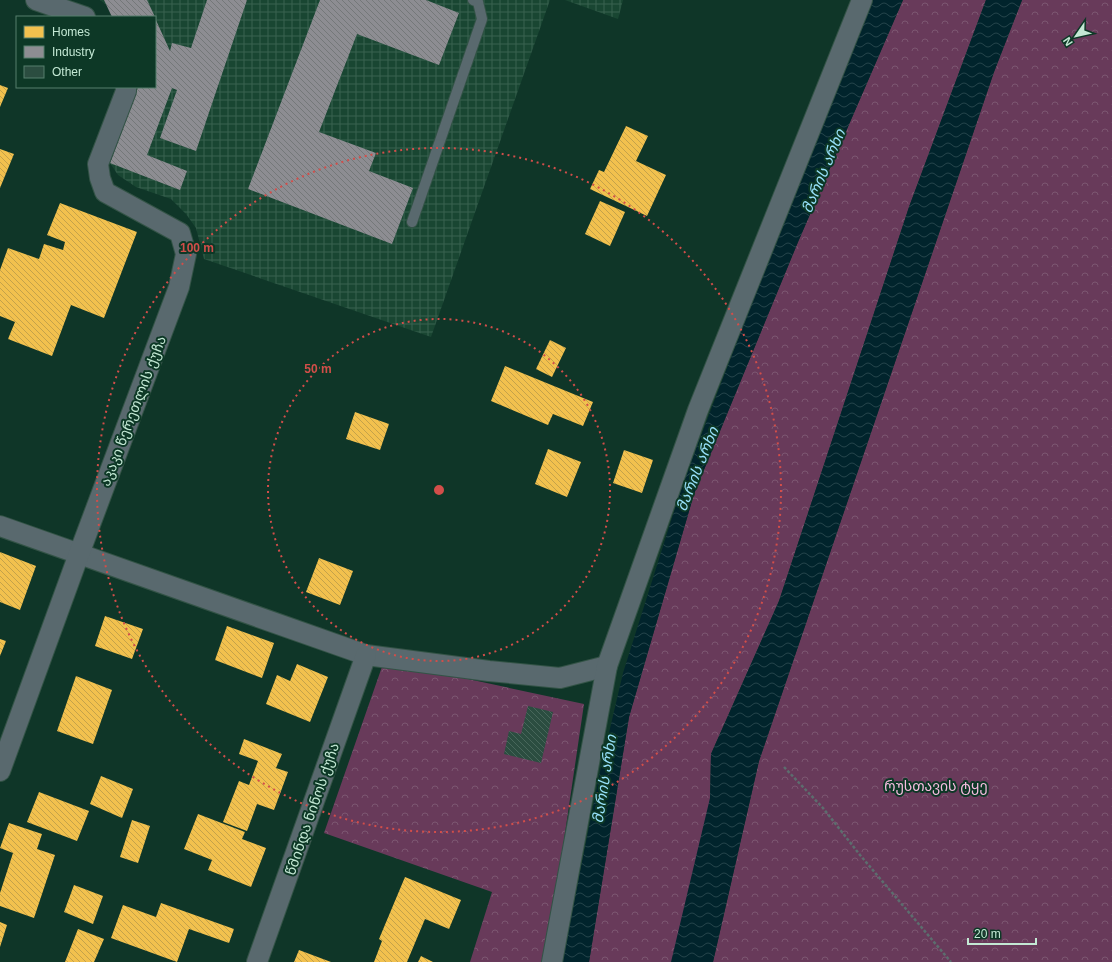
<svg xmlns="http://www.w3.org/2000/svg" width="1112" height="962" viewBox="0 0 1112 962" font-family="Arial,'Noto Sans Georgian',sans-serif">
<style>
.industrial{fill:url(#industrial-grid)}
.forest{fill:url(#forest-crowns)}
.water{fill:url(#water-waves)}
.homes{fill:url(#homes-back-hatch)}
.industry{fill:url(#industry-back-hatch)}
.building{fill:url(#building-back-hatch)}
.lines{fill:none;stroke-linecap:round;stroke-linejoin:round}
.lane-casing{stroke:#335346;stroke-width:12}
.street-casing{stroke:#335346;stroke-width:22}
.path{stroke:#5c6d6e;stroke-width:2.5;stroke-dasharray:3 2;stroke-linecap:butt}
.lane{stroke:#59696e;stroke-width:10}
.street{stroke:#59696e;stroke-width:20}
.ring{fill:none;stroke:#d24e4a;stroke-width:2;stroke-dasharray:2 4}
.labels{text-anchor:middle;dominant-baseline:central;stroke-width:4;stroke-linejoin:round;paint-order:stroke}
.street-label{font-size:14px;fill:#c3e8d4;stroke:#0d3826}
.park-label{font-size:14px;fill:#f7bce0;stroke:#0d3826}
.water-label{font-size:15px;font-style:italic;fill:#98e2fc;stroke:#0d3826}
.centre{fill:#d24e4a;stroke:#0d3826;stroke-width:2}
.ring-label{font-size:12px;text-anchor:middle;font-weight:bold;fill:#d24e4a;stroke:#0d3826;stroke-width:4;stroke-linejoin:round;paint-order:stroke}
</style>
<defs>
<pattern id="industrial-grid" width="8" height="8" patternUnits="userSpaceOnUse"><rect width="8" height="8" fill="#194632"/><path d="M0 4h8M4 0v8" fill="none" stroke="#39614f"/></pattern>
<pattern id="forest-crowns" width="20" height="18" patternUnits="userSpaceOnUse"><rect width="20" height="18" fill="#683a5a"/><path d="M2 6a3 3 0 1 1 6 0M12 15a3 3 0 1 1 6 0" fill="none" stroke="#7c5671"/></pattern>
<pattern id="water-waves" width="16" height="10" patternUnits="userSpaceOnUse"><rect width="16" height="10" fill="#01242c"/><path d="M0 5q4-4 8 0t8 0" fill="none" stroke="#24444a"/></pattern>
<pattern id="homes-back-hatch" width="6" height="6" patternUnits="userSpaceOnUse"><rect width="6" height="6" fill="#f2c14e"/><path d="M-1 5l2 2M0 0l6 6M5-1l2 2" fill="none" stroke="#c4a24a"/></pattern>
<pattern id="industry-back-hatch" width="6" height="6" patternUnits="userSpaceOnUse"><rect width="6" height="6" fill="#8d8d92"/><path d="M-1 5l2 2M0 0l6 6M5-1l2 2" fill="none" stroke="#747879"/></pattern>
<pattern id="building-back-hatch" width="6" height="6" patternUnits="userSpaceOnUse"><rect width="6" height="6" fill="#2b4d40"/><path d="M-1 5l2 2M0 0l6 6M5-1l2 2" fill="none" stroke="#48675b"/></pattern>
</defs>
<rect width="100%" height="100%" fill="#0f3628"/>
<g class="industrial">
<polygon points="100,0 550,0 431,337 204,259 196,228 186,214 171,199 136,187 118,175 110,163 134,112 138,87 155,87 155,17 121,16"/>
<polygon points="565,0 623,0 618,19"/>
</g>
<g class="forest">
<polygon points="903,0 986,0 909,207 779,601 711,754 710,806 672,962 589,962 629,717 694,494 798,242"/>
<polygon points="1022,0 1112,0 1112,962 713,962 759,761 994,72"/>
<polygon points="384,661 584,704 546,962 470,962 492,892 324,833"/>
</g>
<g class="water">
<polygon points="870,0 903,0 798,242 694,494 629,717 589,962 562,962 601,767 623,673 683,483 771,252"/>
<polygon points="986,0 1022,0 994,72 759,761 713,962 671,962 710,798 711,754 779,601 909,207"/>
</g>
<g class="homes">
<polygon points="0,85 8,88 0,107"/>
<polygon points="626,126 648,136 636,161 666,175 647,216 590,189 599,170 604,172"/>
<polygon points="0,149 14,154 0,188"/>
<polygon points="600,201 625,212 610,246 585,234"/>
<polygon points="60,203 137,232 104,318 71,305 52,356 8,339 15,322 0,316 0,270 8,248 39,259 44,244 63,250 65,242 47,235"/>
<polygon points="550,340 566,348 552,377 536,369"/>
<polygon points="505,366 593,402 583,426 553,414 548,425 491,401"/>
<polygon points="355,412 389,424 380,450 346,439"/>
<polygon points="548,449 581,462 567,497 535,484"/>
<polygon points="624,450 653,460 642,493 613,483"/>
<polygon points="0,552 36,566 20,610 0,602"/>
<polygon points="319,558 353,571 340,605 306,592"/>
<polygon points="105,616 143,629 132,659 95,646"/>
<polygon points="227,626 274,643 262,678 215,660"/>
<polygon points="0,639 6,641 0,656"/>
<polygon points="297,664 328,677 310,722 266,704 277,675 290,681"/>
<polygon points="76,676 112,690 93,744 57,731"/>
<polygon points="244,739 282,754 276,768 288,772 274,810 257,804 247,831 223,822 239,781 249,785 258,761 239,754"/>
<polygon points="101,776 133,789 122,818 90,804"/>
<polygon points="39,792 89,811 77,841 27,822"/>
<polygon points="198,814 245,832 242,839 266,848 251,887 208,870 212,860 184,849"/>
<polygon points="132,820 150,826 138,863 120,857"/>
<polygon points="9,823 42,834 37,849 55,855 34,918 0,906 0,893 13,853 0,848"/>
<polygon points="405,877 461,900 449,929 425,919 407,962 374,962 382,941 379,939"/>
<polygon points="74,885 103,896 93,924 64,912"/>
<polygon points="161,903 234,929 229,943 189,929 177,962 111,938 123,905 156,917"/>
<polygon points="0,922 7,925 0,947"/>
<polygon points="78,929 104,939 94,962 65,962"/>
<polygon points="299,950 331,962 294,962"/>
<polygon points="421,956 433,962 418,962"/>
</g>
<g class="industry">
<polygon points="104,0 147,0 155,17 112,17"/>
<polygon points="207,0 247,0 196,151 160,138 177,90 172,88 147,155 187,171 180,190 110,163 138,87 155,87 155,18 170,51 172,43 191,48"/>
<polygon points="320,0 426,0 459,13 439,65 357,34 319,132 376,153 369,171 413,188 392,244 248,189"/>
</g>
<polygon class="building" points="528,706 553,712 541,763 504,754 509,731 521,734"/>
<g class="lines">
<defs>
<polyline id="lane" points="412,222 482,19 478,2 473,0"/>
<g id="street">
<polyline points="36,0 85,17"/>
<polyline points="0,526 366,655 489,671 560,678 607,666"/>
<polyline points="0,771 79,554 179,287 186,254 180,233 105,192 100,178 98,164 126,91 126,87"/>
<polyline points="257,962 366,655"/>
<polyline points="552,962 607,666 698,410 862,0"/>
</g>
</defs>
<use href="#lane" class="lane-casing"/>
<use href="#street" class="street-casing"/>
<polyline class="path" points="784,767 823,808 860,855 951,962"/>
<use href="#lane" class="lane"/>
<use href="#street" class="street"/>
</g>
<g class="ring">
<circle cx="439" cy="490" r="171"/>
<circle cx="439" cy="490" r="342"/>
</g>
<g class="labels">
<g class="street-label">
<text transform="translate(133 411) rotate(-69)">აკაკი წერეთლის ქუჩა</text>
<text transform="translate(312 809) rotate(-71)">წმინდა ნინოს ქუჩა</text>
</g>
<g class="park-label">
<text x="936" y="786">რუსთავის ტყე</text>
</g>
<g class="water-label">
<text transform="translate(823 171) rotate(-67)">მარის არხი</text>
<text transform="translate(697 469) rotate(-68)">მარის არხი</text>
<text transform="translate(604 779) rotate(-81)">მარის არხი</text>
</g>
</g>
<circle cx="439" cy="490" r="6" class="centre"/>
<g class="ring-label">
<text x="197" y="252">100 m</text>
<text x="318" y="373">50 m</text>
</g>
<rect x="16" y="16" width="140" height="72" fill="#0d3826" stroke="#567e6c"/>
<rect x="24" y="26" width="20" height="12" fill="#f2c14e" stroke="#567e6c"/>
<text x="52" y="36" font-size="12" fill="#c3e8d4">Homes</text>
<rect x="24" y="46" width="20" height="12" fill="#8d8d92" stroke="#567e6c"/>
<text x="52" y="56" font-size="12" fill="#c3e8d4">Industry</text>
<rect x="24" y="66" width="20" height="12" fill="#2b4d40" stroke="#567e6c"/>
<text x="52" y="76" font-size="12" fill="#c3e8d4">Other</text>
<g transform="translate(1076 36) rotate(236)" stroke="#0d3826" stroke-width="3" paint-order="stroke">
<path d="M0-3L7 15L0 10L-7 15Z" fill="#c3e8d4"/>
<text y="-6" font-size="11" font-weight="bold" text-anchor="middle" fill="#c3e8d4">N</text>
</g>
<path d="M968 938v6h68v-6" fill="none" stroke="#c3e8d4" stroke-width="2"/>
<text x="974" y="938" font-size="12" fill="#c3e8d4" stroke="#0d3826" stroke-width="3" paint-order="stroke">20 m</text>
</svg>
